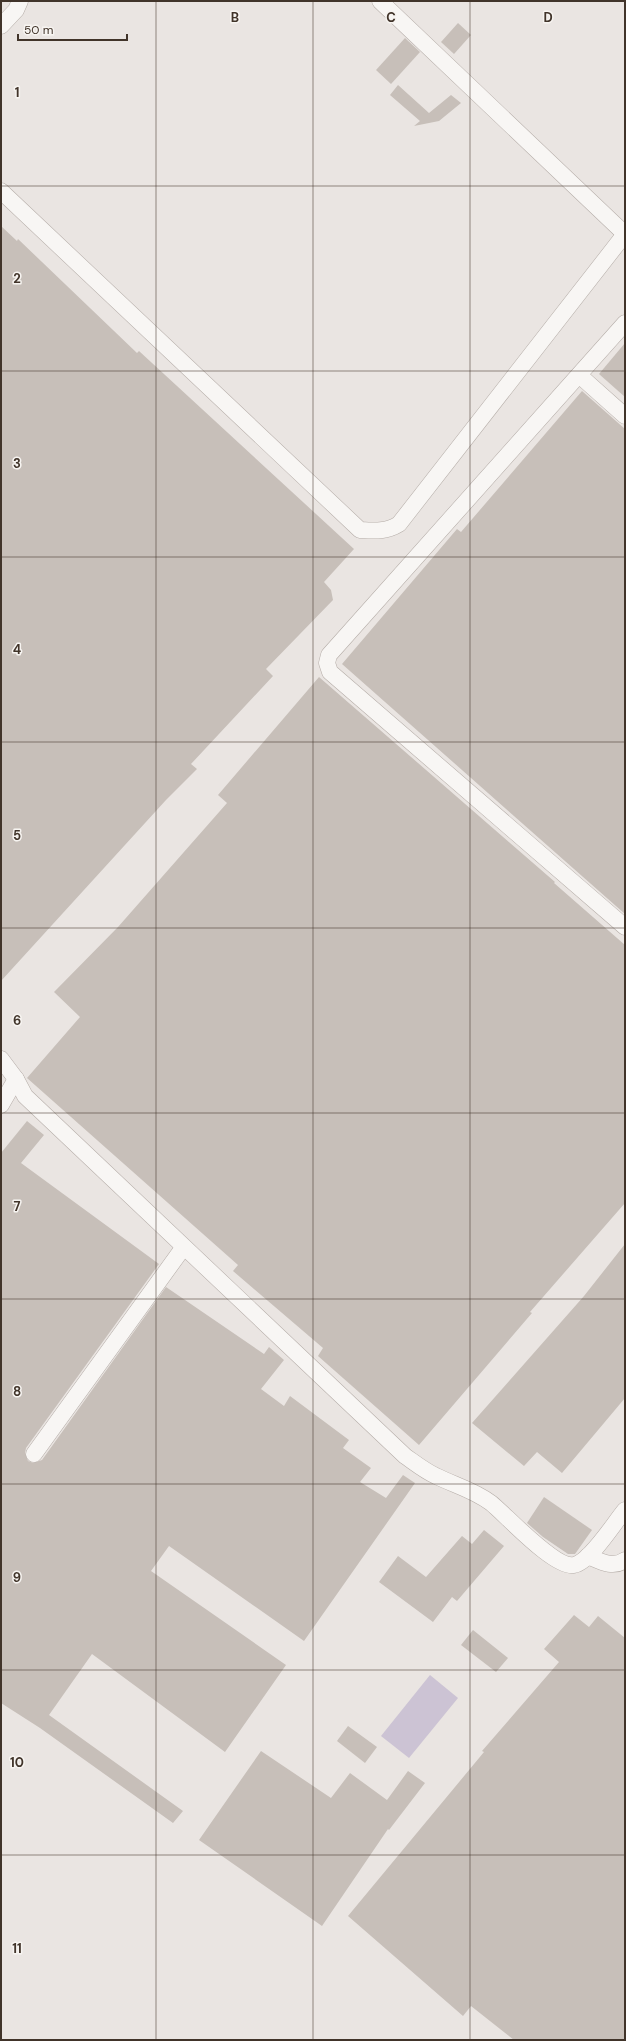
<svg xmlns="http://www.w3.org/2000/svg" width="626" height="2041" viewBox="0 0 626 2041" font-family="'DM Sans',sans-serif">
<style>
.green{fill:#ccc3d4}
.building{fill:#c7bfb9}
.lines{fill:none;stroke-linecap:round;stroke-linejoin:round}
.minor-casing{stroke:#b4aca7;stroke-width:17}
.minor{stroke:#f8f6f4;stroke-width:16}
.grid{fill:none;stroke:#41342a;stroke-width:1;stroke-opacity:0.55}
.grid-label{font-size:13px;text-anchor:middle;font-weight:bold;fill:#41342a;stroke:#f7f4f1;stroke-width:3;stroke-linejoin:round;paint-order:stroke}
</style>
<rect width="100%" height="100%" fill="#eae5e2"/>
<polygon class="green" points="430,1675 458,1698 409,1758 381,1736"/>
<g class="building">
<polygon points="458,23 471,35 454,54 441,42"/>
<polygon points="405,38 420,52 391,84 376,70"/>
<polygon points="398,85 429,113 451,95 461,103 439,121 414,126 420,121 390,95"/>
<polygon points="1,226 17,241 18,239 137,353 139,351 354,549 324,582 331,590 333,600 266,669 273,676 191,764 197,769 166,800 1,981"/>
<polygon points="625,343 625,397 599,374"/>
<polygon points="582,391 625,429 625,914 342,664 457,529 461,532"/>
<polygon points="319,677 555,882 554,883 625,945 625,1203 530,1312 532,1313 419,1445 318,1356 323,1348 233,1271 238,1265 27,1078 80,1017 54,992 118,927 227,803 218,795"/>
<polygon points="27,1121 44,1135 21,1163 159,1264 26,1448 25,1453 28,1461 33,1463 42,1460 166,1287 264,1354 269,1347 284,1360 261,1389 284,1406 290,1396 349,1440 343,1448 371,1468 360,1482 386,1498 403,1475 415,1483 304,1641 169,1546 151,1571 286,1665 225,1752 92,1654 49,1715 183,1811 173,1823 40,1728 1,1703 1,1153"/>
<polygon points="625,1244 625,1398 562,1473 537,1452 524,1466 472,1423 584,1296"/>
<polygon points="544,1497 592,1530 575,1554 568,1554 543,1537 527,1523"/>
<polygon points="484,1530 504,1546 457,1601 452,1597 433,1622 379,1582 398,1556 426,1577 462,1536 472,1544"/>
<polygon points="574,1615 589,1627 598,1616 625,1638 625,2040 514,2040 471,2006 463,2016 348,1916 484,1752 482,1751 559,1662 544,1649"/>
<polygon points="473,1630 508,1658 496,1672 461,1645"/>
<polygon points="348,1726 377,1747 365,1763 337,1741"/>
<polygon points="261,1751 331,1798 350,1773 387,1800 408,1771 425,1783 389,1830 388,1829 322,1926 199,1840"/>
</g>
<g class="lines">
<defs>
<g id="minor">
<polyline points="380,1 625,234"/>
<polyline points="1,26 16,10 20,1"/>
<path d="M 1,191 L 360,530 C 375,531 386,532 399,524 L 625,234"/>
<polyline points="625,323 329,655 327,663 330,672 625,927"/>
<polyline points="579,375 625,416"/>
<path d="M 1,1059 L 16,1079 L 25,1096 L 405,1456 C 415,1463 425,1471 436,1476 C 454,1485 474,1490 491,1503 C 506,1515 555,1569 574,1565 C 590,1562 614,1523 625,1510"/>
<polyline points="1,1105 16,1079"/>
<polyline points="34,1454 183,1248"/>
<path d="M 588,1556 C 600,1561 613,1569 625,1560"/>
</g>
</defs>
<use href="#minor" class="minor-casing"/>
<use href="#minor" class="minor"/>
</g>
<path class="grid" d="M 156,1 L 156,2040M 313,1 L 313,2040M 470,1 L 470,2040M 1,186 L 625,186M 1,371 L 625,371M 1,557 L 625,557M 1,742 L 625,742M 1,928 L 625,928M 1,1113 L 625,1113M 1,1299 L 625,1299M 1,1484 L 625,1484M 1,1670 L 625,1670M 1,1855 L 625,1855"/>
<g class="grid-label">
<text x="235" y="22">B</text>
<text x="391" y="22">C</text>
<text x="548" y="22">D</text>
<text x="17" y="97">1</text>
<text x="17" y="283">2</text>
<text x="17" y="468">3</text>
<text x="17" y="654">4</text>
<text x="17" y="840">5</text>
<text x="17" y="1025">6</text>
<text x="17" y="1211">7</text>
<text x="17" y="1396">8</text>
<text x="17" y="1582">9</text>
<text x="17" y="1767">10</text>
<text x="17" y="1953">11</text>
</g>
<rect width="626" height="2041" fill="none" stroke="#41342a" stroke-width="4"/>
<path d="M18 34v6h109v-6" fill="none" stroke="#41342a" stroke-width="2"/>
<text x="24" y="34" font-size="12" fill="#41342a" stroke="#f7f4f1" stroke-width="3" paint-order="stroke">50 m</text>
</svg>
